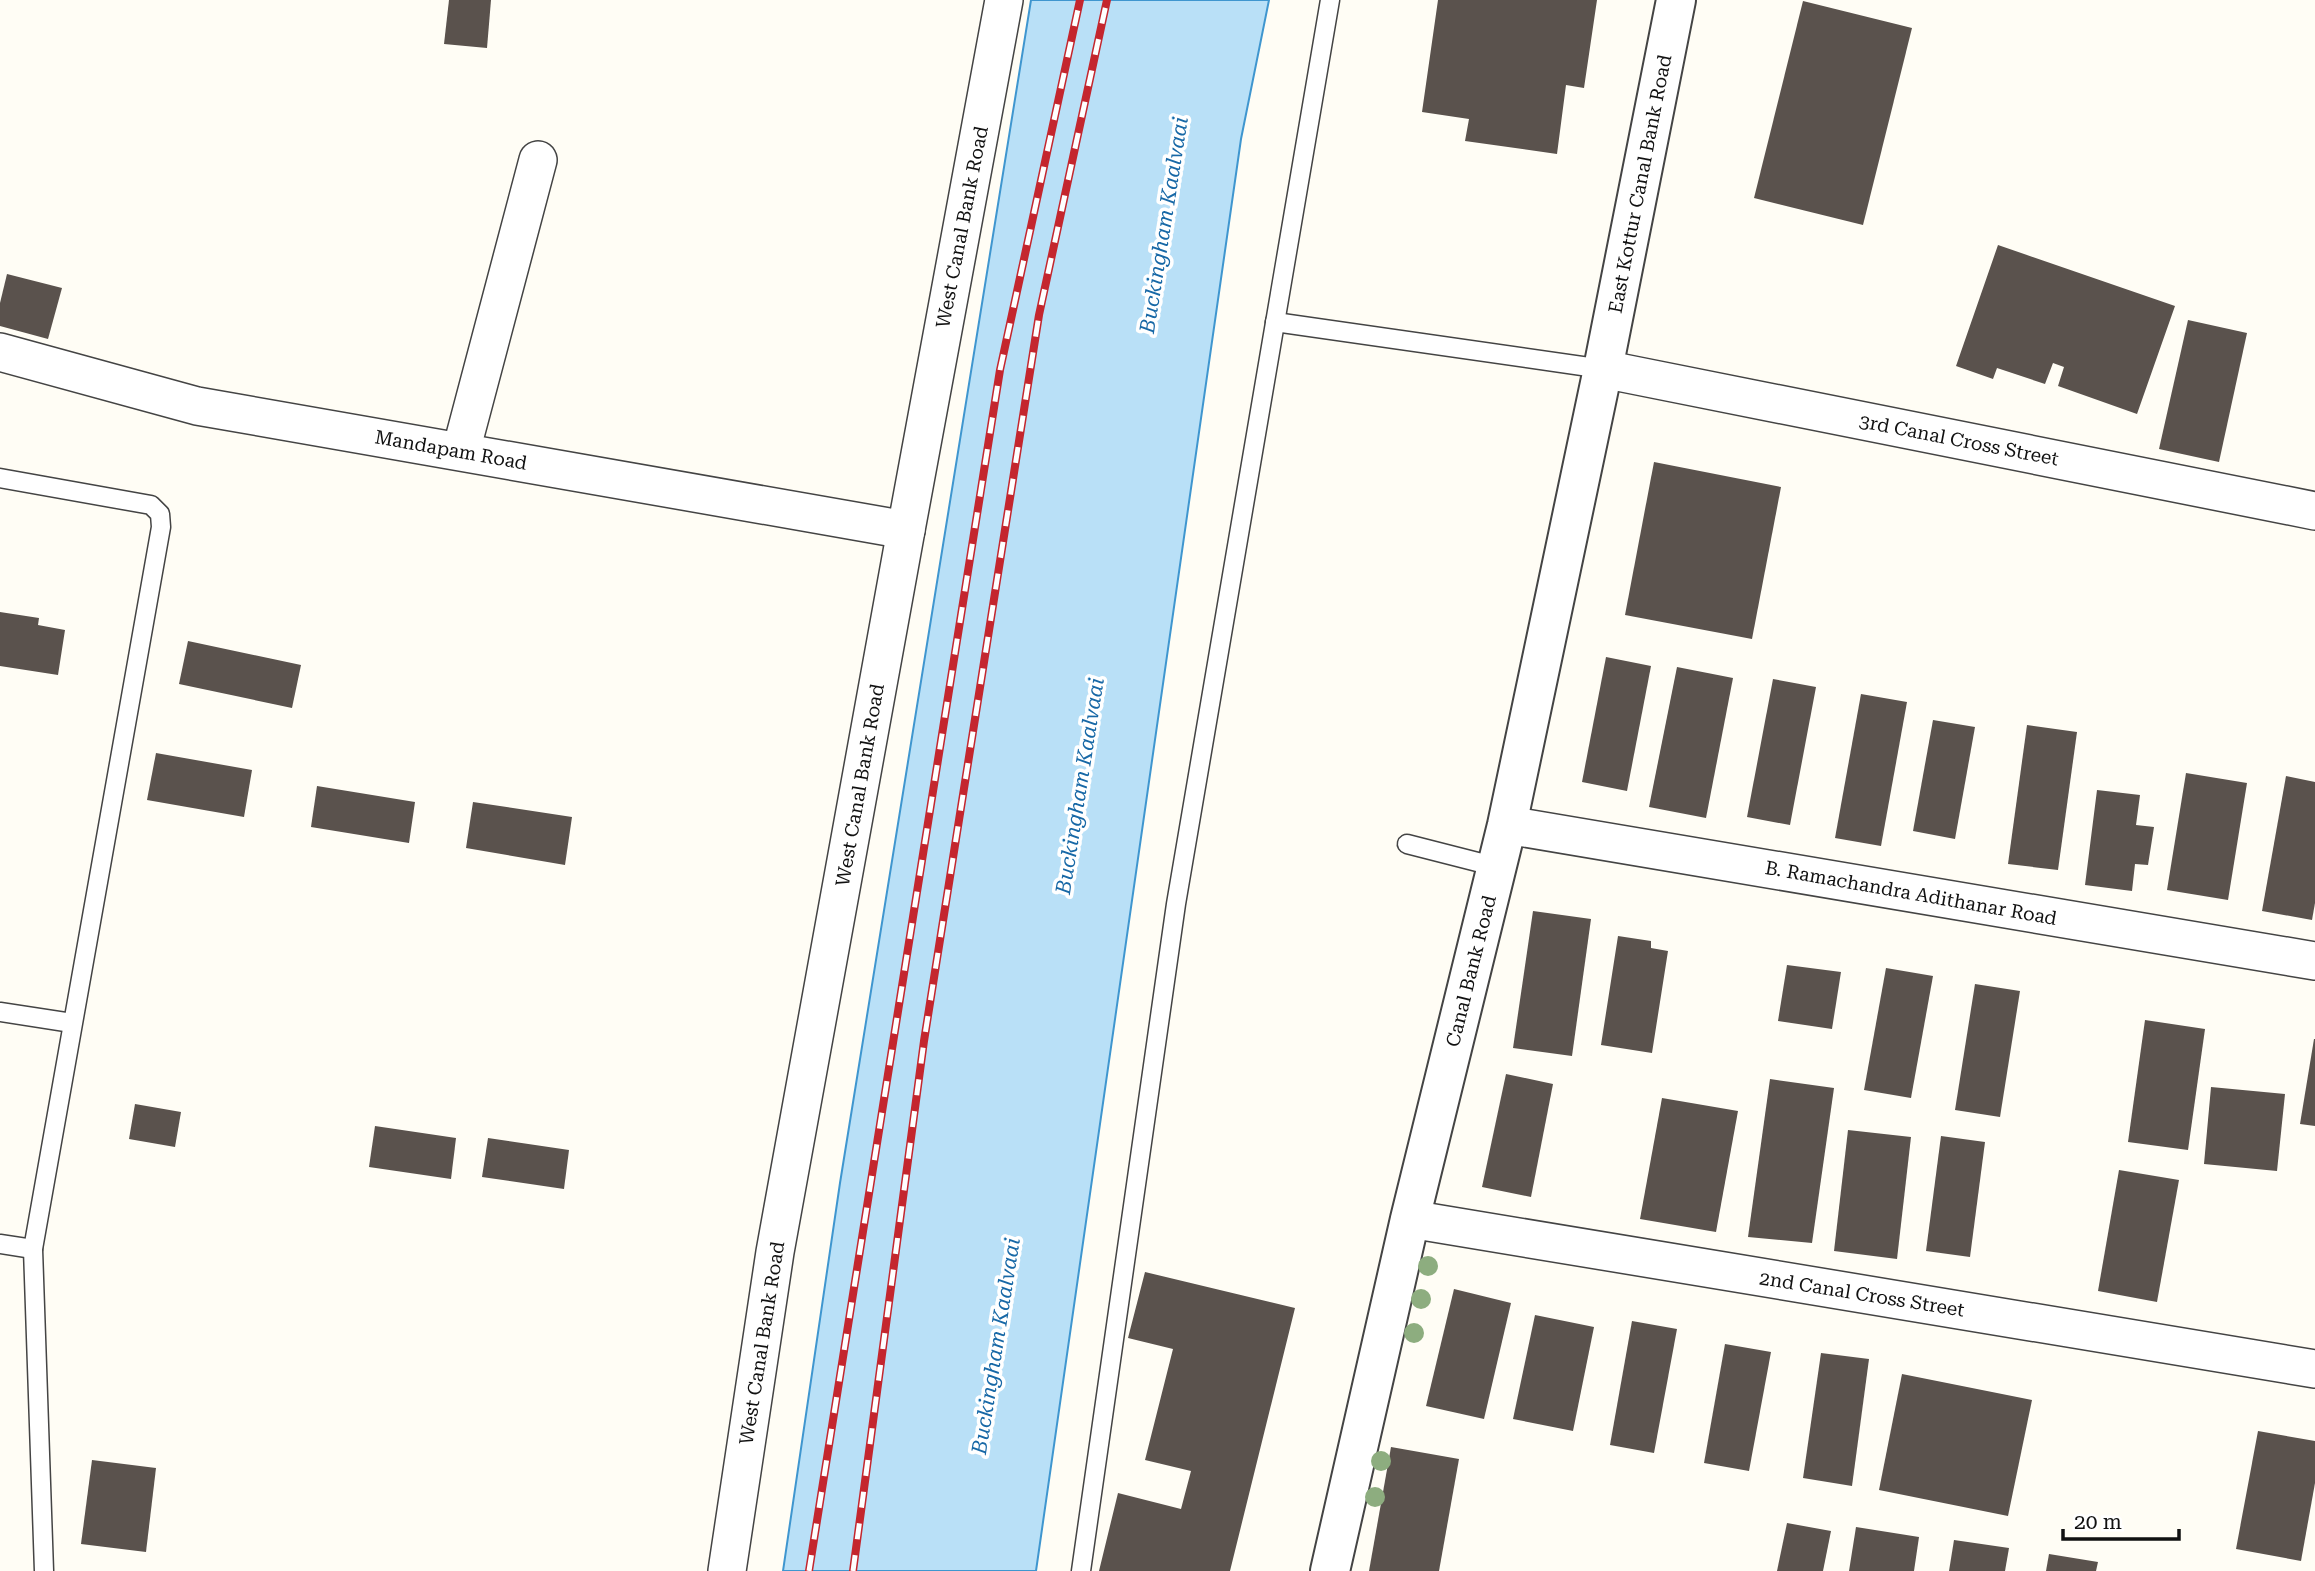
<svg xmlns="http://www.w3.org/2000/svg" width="2315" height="1571" viewBox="0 0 2315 1571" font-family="'Roboto Serif',serif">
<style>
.water{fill:#b9e0f7;stroke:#3f96cf;stroke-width:2}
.building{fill:#5a524d}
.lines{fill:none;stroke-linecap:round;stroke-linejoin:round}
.service-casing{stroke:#444;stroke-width:21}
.minor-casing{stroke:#444;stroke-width:40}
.tertiary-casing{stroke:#444;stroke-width:42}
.service{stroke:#fff;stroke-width:18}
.minor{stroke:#fff;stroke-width:37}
.tertiary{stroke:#fff;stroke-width:38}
.rail-casing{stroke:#c4262e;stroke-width:8}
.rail{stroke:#fff;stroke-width:5;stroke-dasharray:16;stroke-linecap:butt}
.tree{fill:#8dad7f}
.labels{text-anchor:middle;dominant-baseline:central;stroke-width:7;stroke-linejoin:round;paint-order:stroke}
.street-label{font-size:19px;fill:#111;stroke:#fff}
.water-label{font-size:21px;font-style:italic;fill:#1768a6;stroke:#fff}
</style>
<rect width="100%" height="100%" fill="#fffdf5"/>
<polygon class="water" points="1031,0 1269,0 1241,139 1036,1571 783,1571 840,1183"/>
<g class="building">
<polygon points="449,0 491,0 487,48 444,44"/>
<polygon points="1438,0 1597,0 1584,88 1566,85 1557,154 1465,141 1469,119 1422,112"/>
<polygon points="1803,1 1912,28 1863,225 1754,198"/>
<polygon points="1998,245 2175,306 2137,414 2058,386 2064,367 2053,363 2045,384 1997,368 1993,379 1956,366"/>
<polygon points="7,274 62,288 48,339 0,326 0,303"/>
<polygon points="2188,320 2247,333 2219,462 2159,449"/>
<polygon points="1654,462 1781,487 1752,639 1625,615"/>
<polygon points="0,612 39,618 38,625 65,630 58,675 0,666"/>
<polygon points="188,641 301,665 292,708 179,684"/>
<polygon points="1606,657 1651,666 1627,791 1582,782"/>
<polygon points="1677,667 1733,678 1706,818 1649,807"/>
<polygon points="1773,679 1816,687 1790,825 1747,817"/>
<polygon points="1861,694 1907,702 1881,846 1835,838"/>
<polygon points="1933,720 1975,727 1955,839 1913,831"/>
<polygon points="2027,725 2077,732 2058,870 2008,864"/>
<polygon points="156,753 252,770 244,817 147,800"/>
<polygon points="2186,773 2247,783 2228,900 2167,890"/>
<polygon points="2286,776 2315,782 2315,903 2312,920 2262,911"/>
<polygon points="317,786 415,802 409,843 311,827"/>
<polygon points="2097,790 2140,795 2136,825 2154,827 2148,865 2135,864 2132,891 2085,885"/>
<polygon points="473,802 572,817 565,865 466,848"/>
<polygon points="1533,911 1591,919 1572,1056 1513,1048"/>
<polygon points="1618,936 1651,941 1651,948 1668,951 1652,1053 1601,1045"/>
<polygon points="1787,965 1841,972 1832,1029 1778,1021"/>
<polygon points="1886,968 1933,976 1911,1098 1864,1090"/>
<polygon points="1975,984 2020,991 2000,1117 1955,1110"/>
<polygon points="2145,1020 2205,1029 2188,1150 2128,1142"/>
<polygon points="2314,1039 2315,1039 2315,1126 2300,1124"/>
<polygon points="1506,1074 1553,1084 1531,1197 1482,1187"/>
<polygon points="1770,1079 1834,1088 1812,1243 1748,1237"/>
<polygon points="2211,1087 2285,1094 2277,1171 2204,1164"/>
<polygon points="1662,1098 1738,1111 1716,1232 1640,1219"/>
<polygon points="135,1104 181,1112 175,1147 129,1139"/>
<polygon points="375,1126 456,1138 451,1179 369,1167"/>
<polygon points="1848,1130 1911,1137 1897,1259 1834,1251"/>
<polygon points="1941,1136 1985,1142 1970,1257 1926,1251"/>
<polygon points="488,1138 569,1150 564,1189 482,1177"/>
<polygon points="2119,1170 2179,1180 2157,1302 2098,1291"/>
<polygon points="1145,1272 1295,1308 1230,1571 1099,1571 1118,1493 1181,1509 1191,1471 1145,1460 1173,1349 1128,1338"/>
<polygon points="1454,1289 1511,1303 1484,1419 1426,1406"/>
<polygon points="1535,1315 1594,1327 1573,1431 1513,1419"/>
<polygon points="1632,1321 1677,1329 1654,1453 1610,1445"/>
<polygon points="1725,1344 1771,1352 1749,1471 1704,1463"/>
<polygon points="1821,1353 1869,1359 1852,1486 1803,1478"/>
<polygon points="1902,1374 2032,1400 2008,1516 1879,1490"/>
<polygon points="2258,1431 2315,1441 2315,1483 2301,1561 2236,1549"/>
<polygon points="1391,1447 1459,1459 1439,1571 1369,1571"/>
<polygon points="92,1460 156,1468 146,1552 81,1544"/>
<polygon points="1787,1523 1831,1531 1823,1571 1777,1571"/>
<polygon points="1856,1527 1919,1537 1914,1571 1849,1571"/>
<polygon points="1954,1540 2009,1548 2005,1571 1949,1571"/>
<polygon points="2049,1554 2098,1562 2096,1571 2046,1571"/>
</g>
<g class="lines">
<defs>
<g id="service">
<polyline points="1275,322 1603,369"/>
<polyline points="0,478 151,505 160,514 161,527 33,1249 44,1571"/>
<polyline points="1407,844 1497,867"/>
<polyline points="0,1012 72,1023"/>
<polyline points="0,1244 33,1249"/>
<polyline points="1081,1571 1176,904 1330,0"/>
</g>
<g id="minor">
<polyline points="0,352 197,406 906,530"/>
<polyline points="1603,369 2315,511"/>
<polyline points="461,451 538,160"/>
<polyline points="1507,825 2315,961"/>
<polyline points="1410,1219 2315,1369"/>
<polyline points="727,1571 775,1252 906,530 1004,0"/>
</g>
<polyline id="tertiary" points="1330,1571 1410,1219 1507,825 1603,369 1676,0"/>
</defs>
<use href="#service" class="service-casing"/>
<use href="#minor" class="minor-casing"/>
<use href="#tertiary" class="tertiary-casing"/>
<use href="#service" class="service"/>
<use href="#minor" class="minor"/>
<use href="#tertiary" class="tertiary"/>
<defs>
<g id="rail">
<polyline points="809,1571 1000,370 1080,0"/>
<polyline points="853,1571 924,1041 1039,315 1107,0"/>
</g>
</defs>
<use href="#rail" class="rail-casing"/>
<use href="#rail" class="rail"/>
</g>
<g class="tree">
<circle cx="1428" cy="1266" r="10"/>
<circle cx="1421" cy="1299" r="10"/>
<circle cx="1414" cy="1333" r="10"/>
<circle cx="1381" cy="1461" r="10"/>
<circle cx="1375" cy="1497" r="10"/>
</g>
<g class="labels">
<g class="street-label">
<text transform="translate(1640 184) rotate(-79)">East Kottur Canal Bank Road</text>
<text transform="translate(962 227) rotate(-79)">West Canal Bank Road</text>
<text transform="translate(1959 440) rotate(11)">3rd Canal Cross Street</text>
<text transform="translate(451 450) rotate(10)">Mandapam Road</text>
<text transform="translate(860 785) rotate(-80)">West Canal Bank Road</text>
<text transform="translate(1911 893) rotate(10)">B. Ramachandra Adithanar Road</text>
<text transform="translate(1471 971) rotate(-76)">Canal Bank Road</text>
<text transform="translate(1862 1294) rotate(9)">2nd Canal Cross Street</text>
<text transform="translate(762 1343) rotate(-81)">West Canal Bank Road</text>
</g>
<g class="water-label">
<text transform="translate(1164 225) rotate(-81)">Buckingham Kaalvaai</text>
<text transform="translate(1080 786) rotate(-81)">Buckingham Kaalvaai</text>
<text transform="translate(996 1346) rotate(-81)">Buckingham Kaalvaai</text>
</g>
</g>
<path d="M2063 1529v10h116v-10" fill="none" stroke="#111111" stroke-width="3.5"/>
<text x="2074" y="1529" font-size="21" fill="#111111" stroke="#ffffff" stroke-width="5" paint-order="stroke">20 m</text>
</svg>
